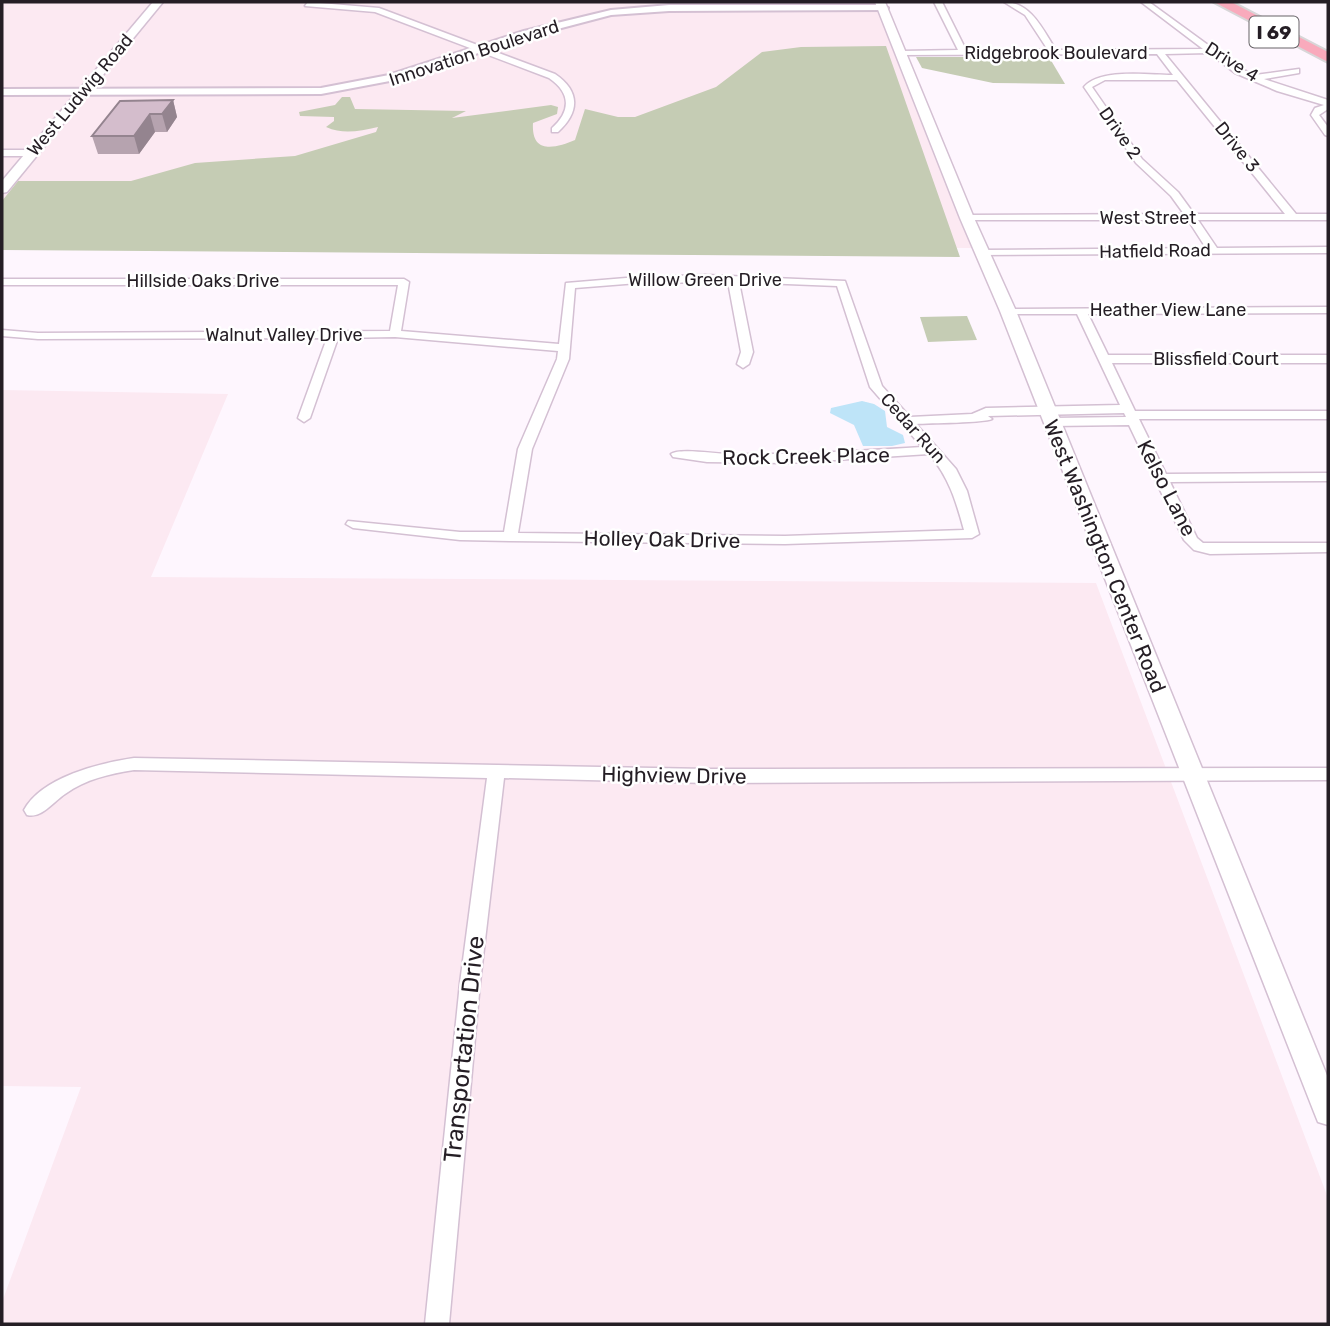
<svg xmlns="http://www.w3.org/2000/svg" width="1330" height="1326" viewBox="0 0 1330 1326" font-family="Rubik,sans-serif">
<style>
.industrial{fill:#fce9f2}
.green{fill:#c5ccb4}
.water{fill:#bee4f8}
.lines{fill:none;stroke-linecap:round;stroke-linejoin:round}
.minor-casing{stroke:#d4c0d3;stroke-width:3}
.tertiary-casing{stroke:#d4c0d3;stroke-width:4}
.secondary-casing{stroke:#d4c0d3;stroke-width:3}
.motorway-casing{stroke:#d8d6d8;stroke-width:4}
.minor{fill:#fff;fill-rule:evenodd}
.tertiary{fill:#fff;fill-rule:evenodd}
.secondary{fill:#fff;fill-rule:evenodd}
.motorway{fill:#f9aabc;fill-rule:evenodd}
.wall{fill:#b6a3af}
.shaded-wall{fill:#94848f}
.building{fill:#d4bdcc;stroke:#94848f;stroke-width:2}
.labels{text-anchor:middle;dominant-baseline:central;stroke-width:5;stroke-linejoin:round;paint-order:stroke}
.far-street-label{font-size:18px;fill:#251e25;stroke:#fff}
.shield{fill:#fff;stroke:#666266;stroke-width:2}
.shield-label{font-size:19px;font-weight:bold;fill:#251e25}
.street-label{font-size:21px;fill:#251e25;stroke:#fff}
.near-street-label{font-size:24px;fill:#251e25;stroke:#fff}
</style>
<rect width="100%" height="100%" fill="#fef6fe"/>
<g class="industrial">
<polygon points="2,2 877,2 975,248 2,245"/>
<polygon points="2,390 228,394 151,577 1096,583 1328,1198 1328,1324 2,1324 2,1302 81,1087 2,1086"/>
</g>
<g class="green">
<path d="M 886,46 L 960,257 L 2,250 L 2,201 L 18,181 L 131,181 L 195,163 L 295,156 L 376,132 L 378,127 C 359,131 344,135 326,127 L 334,121 L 334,117 L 300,116 L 299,112 L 335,105 L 342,97 L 350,97 L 355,109 L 466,111 L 452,118 L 551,105 L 558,107 L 557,114 L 533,123 C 531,155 556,148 575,140 L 585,109 L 618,117 L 635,117 L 716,87 L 762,52 L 801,47 Z"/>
<polygon points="916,57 1049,57 1065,84 993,83 922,68"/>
<polygon points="967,316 977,340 928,342 920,317"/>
</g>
<polygon class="water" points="862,401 874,404 885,411 887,427 903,435 905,443 892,446 863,446 854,425 830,413 831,408"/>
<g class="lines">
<defs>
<g id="minor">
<path d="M 308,2 L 379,8 L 555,74 C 580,91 580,112 558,132 L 552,132 L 552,128 C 571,111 571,93 549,78 L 375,12 L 305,6 Z"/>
<path d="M 934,2 L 942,2 L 966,50 L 1048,50 L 1025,15 L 1004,2 C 1031,2 1043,30 1056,50 L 1203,49 L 1141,2 L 1149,2 L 1241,69 L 1255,75 L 1299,69 L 1299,73 L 1264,79 L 1328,100 L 1328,109 L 1319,115 L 1328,127 L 1328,136 L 1325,135 L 1311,115 L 1315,108 L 1324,105 L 1277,91 L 1235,73 L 1209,53 L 1165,54 L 1296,214 L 1328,214 L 1328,220 L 1198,220 L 1217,248 L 1328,247 L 1328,253 L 978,255 L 977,253 L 982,250 L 1206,248 L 1188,220 L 963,220 L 963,216 L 967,215 L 1184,214 L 1171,196 L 1136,163 L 1084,87 C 1100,68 1149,75 1173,75 L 1157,54 L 899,55 L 902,51 L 958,50 ZM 1105,80 L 1177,80 L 1285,214 L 1194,214 L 1178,192 L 1142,159 L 1092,87 Z"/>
<polygon points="2,150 33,150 38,153 33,156 2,156"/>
<path d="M 706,275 L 845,281 L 882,386 L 910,417 L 972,414 L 986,408 L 1120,405 L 1077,314 L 1008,314 L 1002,311 L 1004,309 L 1328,307 L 1328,313 L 1088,314 L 1108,355 L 1328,355 L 1328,363 L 1112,363 L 1135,411 L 1328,411 L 1328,419 L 1139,419 L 1166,474 L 1328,473 L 1328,481 L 1170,482 L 1197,538 L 1203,543 L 1328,543 L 1328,552 L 1210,554 L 1194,550 L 1184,540 L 1129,425 L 1051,426 L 1045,422 L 1051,418 L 1126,417 L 1124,413 L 988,416 L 992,419 C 986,423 929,423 916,424 L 956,469 L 967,491 L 979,534 L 972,538 L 785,544 L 510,541 L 460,540 L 353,528 L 346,524 L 348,521 L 460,532 L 504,532 L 518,449 L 557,359 L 558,351 L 395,337 L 338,338 L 310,418 L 304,422 L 298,418 L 327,338 L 38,339 L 2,336 L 2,330 L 38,333 L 390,331 L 398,285 L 2,285 L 2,279 L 404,279 L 409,282 L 401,331 L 559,344 L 566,283 L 638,277 ZM 728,282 L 741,352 L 737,364 L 743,368 L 749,364 L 753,352 L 739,282 L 837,286 L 870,387 L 922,447 C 858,451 793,455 729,454 C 716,454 679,448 671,454 L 673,457 L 707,462 L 788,463 L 929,454 C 949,477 956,501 964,530 L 785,536 L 518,533 L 532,449 L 569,359 L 575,288 L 638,283 Z"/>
<path d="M 134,758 L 707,769 L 1328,768 L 1328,780 L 707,783 L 504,778 L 480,983 L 449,1324 L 425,1324 L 460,983 L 487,778 L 134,770 C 109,774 86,779 65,794 C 53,802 41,819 27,815 L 24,810 C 42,777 100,763 134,758 Z"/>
</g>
<polygon id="tertiary" points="883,5 888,8 886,10 669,11 611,15 531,36 395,80 321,94 2,95 2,89 321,88 389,75 524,31 611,10 669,5"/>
<g id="secondary">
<polygon points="153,2 163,2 7,192 2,193 2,181"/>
<polygon points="875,2 885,2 974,218 1016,311 1328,1078 1328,1125 1318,1122 1314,1112 1000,311 960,218"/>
</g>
<polygon id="motorway" points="1214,2 1231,2 1328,52 1328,62"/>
</defs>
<use href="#minor" class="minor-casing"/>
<use href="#tertiary" class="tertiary-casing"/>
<use href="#secondary" class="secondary-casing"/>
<use href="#motorway" class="motorway-casing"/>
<use href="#minor" class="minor"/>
<use href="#tertiary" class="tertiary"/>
<use href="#secondary" class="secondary"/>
<use href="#motorway" class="motorway"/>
</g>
<polygon class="wall" points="173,100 177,117 167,132 155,132 139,154 98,154 92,136"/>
<g class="shaded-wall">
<polygon points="173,100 177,117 167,132 162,114"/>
<polygon points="150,114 155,132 139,154 134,136"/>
</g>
<polygon class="building" points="173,100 162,114 150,114 134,136 92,136 120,101"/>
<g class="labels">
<g class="far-street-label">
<text transform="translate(474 53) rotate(-18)">Innovation Boulevard</text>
<text x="1056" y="53">Ridgebrook Boulevard</text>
<text transform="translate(1232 62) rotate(32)">Drive 4</text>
<text transform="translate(80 95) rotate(-50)">West Ludwig Road</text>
<text transform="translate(1120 133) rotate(55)">Drive 2</text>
<text transform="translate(1237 147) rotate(51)">Drive 3</text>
<text x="1148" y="218">West Street</text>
<text transform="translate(1155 251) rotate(-1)">Hatfield Road</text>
<text x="705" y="280">Willow Green Drive</text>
<text x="203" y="281">Hillside Oaks Drive</text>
<text x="1168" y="310">Heather View Lane</text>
<text x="284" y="335">Walnut Valley Drive</text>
<text x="1216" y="359">Blissfield Court</text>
<text transform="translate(913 428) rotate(48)">Cedar Run</text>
</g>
<rect class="shield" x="1249.5" y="16.5" width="49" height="31" rx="5"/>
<g class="shield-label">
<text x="1274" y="32">I 69</text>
</g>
<g class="street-label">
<text transform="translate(806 456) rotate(-1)">Rock Creek Place</text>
<text transform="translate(1167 488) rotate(63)">Kelso Lane</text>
<text transform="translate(662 539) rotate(1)">Holley Oak Drive</text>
<text transform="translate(1105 556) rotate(68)">West Washington Center Road</text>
<text transform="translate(674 775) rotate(1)">Highview Drive</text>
</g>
<g class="near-street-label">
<text transform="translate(464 1049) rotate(-84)">Transportation Drive</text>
</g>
</g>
<rect width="1330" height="1326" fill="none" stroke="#251e25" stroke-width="7"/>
</svg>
